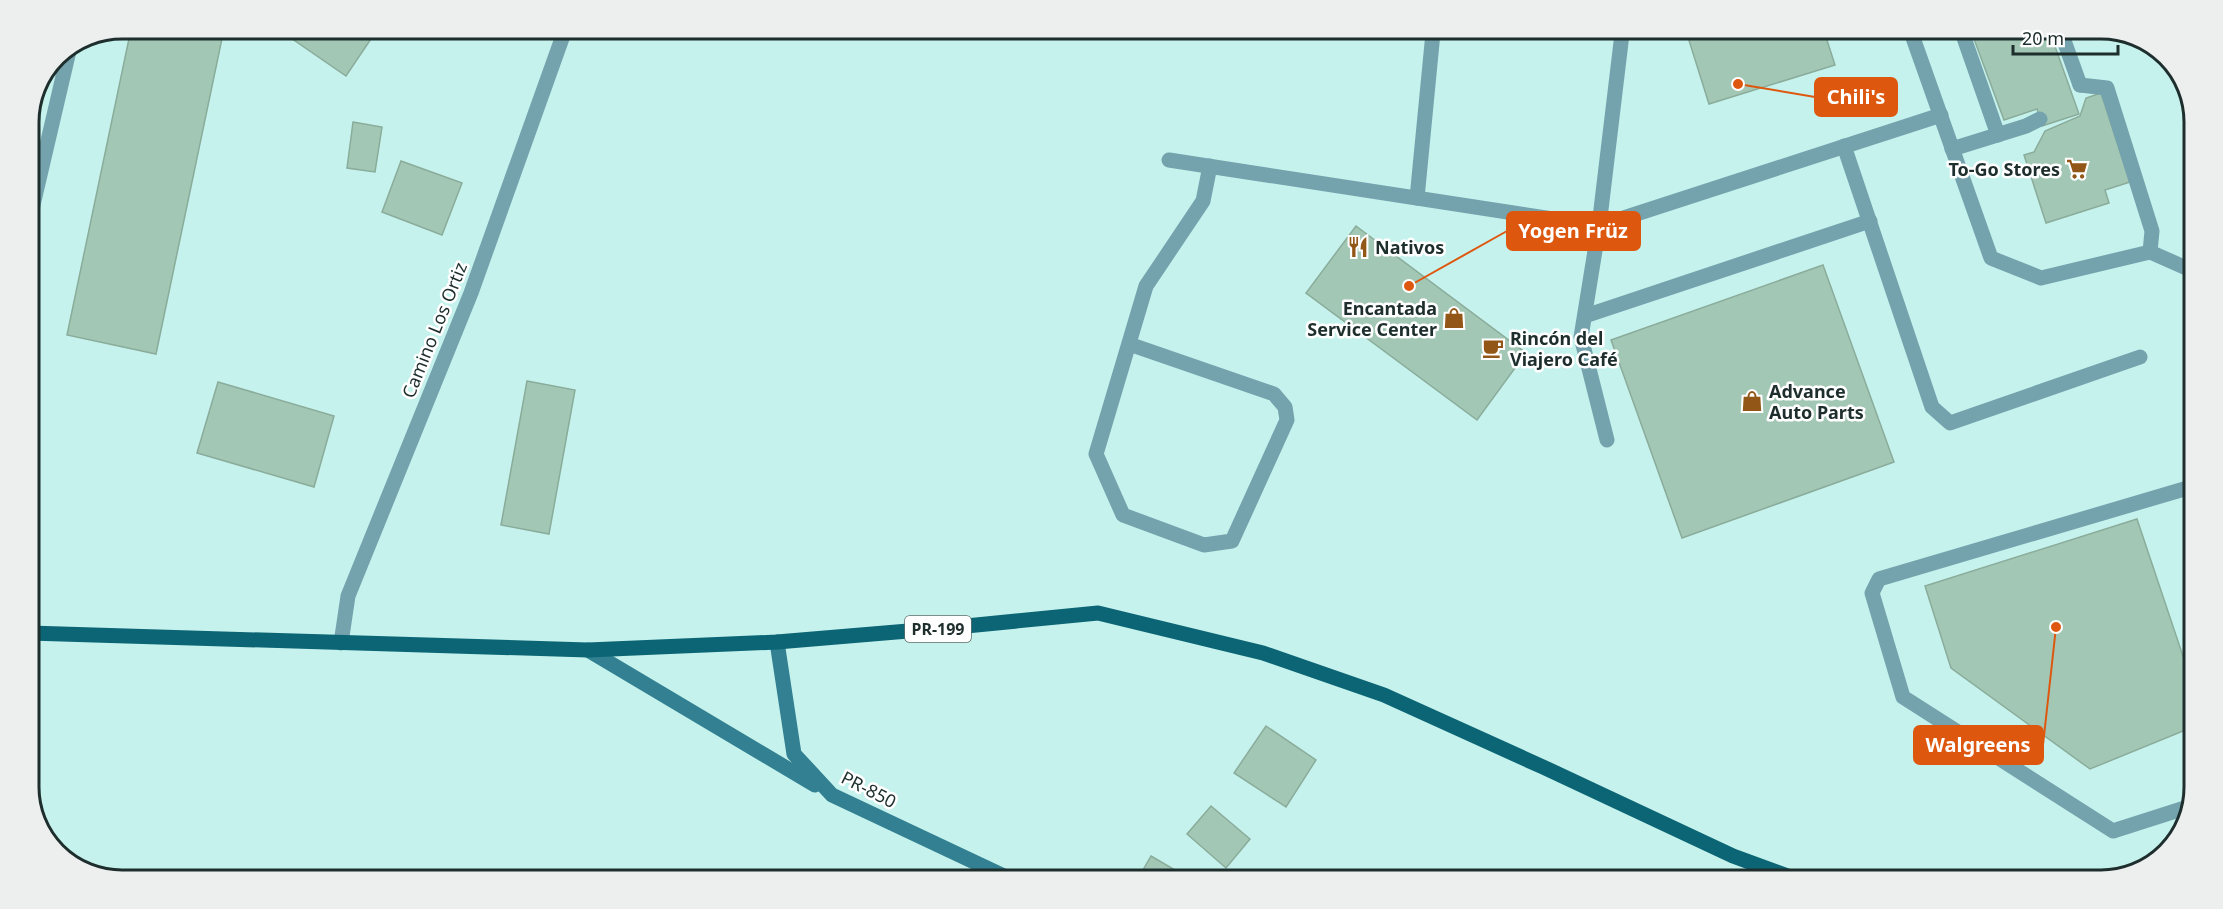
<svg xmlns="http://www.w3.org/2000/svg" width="2223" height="909" viewBox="0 0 2223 909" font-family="'Noto Sans',sans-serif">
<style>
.building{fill:#a3c7b5;stroke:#8aac9b;stroke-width:1.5}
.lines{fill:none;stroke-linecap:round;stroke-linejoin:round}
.lane{stroke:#74a3ae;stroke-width:15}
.street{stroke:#74a3ae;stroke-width:15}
.secondary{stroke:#328091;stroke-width:15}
.primary{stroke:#0c6575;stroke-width:15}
.labels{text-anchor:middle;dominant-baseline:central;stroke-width:5;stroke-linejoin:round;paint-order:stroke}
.shield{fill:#fff;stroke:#616d6c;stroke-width:1.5}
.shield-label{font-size:16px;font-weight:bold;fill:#1d2e2d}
.poi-label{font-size:18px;font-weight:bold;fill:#1d2e2d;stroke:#fff;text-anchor:start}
.street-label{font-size:18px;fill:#1d2e2d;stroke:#fff}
.rim{fill:none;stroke:#1d2e2d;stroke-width:3}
.leader{fill:none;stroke:#de570e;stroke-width:2}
.callout-dot{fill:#de570e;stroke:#fff;stroke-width:2}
.callout{fill:#de570e;stroke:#de570e;stroke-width:2}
.callout-label{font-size:20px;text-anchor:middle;font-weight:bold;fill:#fff}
</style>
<rect width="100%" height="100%" fill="#c6f2ed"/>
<g class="building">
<polygon points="131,29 224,29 156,354 67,335"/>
<polygon points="297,29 363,29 373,36 346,76 291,38"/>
<polygon points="1687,34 1825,34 1835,65 1709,104"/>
<polygon points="1986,35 2051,35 2079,114 2042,126 2037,109 2004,120 1974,39"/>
<polygon points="2101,93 2130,182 2105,190 2109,203 2046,223 2024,155 2034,152 2045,131 2080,116 2086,98"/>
<polygon points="353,122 382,127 375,172 347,168"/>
<polygon points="401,161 462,183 442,235 382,212"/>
<polygon points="1356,226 1526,353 1477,420 1306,293"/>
<polygon points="1823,265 1894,462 1682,538 1611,340"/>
<polygon points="527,381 575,390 549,534 501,525"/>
<polygon points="218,382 334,416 314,487 197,453"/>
<polygon points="2137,519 2189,674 2188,729 2090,769 1951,668 1925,586"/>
<polygon points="1266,726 1316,760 1286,807 1234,773"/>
<polygon points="1211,806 1250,839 1226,868 1187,834"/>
<polygon points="1151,856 1187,877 1139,877"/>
</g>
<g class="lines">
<g class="lane">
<polyline points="1963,35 1998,135"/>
<polyline points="2062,35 2080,85"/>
<polyline points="2080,85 2107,88 2152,231 2150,252"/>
<polyline points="1844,146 1932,407 1950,423 2140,357"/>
<polyline points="1952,149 2026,126 2040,119"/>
<polyline points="1169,160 1599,226 1941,115"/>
<polyline points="1417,198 1433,33"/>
<polyline points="29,222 69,51"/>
<polyline points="1585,316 1870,221"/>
<polyline points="1129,344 1274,394 1285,407 1287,420 1232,541 1204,545 1123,515 1096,454 1146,286 1203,201 1210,166"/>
<polyline points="29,419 32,432 29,489"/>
<polyline points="1607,440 1581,337 1599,226 1622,34"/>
<polyline points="2188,807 2113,831 1903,697 1872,593 1879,579 2191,487"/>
</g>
<g class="street">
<polyline points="1912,35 1991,258 2041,278 2150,252 2193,271"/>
<polyline points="341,643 348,596 471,293 565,30"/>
</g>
<g class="secondary">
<polyline points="777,642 794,754 832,795 1006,877"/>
<polyline points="588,650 815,785"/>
</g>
<polyline class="primary" points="29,633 588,650 777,642 956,627 1098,613 1263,653 1384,695 1543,767 1733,856 1796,879"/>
</g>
<defs>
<symbol id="supermarket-bare" viewBox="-9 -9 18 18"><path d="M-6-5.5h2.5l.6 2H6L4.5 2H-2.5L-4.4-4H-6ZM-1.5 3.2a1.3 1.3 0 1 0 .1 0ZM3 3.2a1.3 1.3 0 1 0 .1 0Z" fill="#925617" stroke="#fff" stroke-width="2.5" paint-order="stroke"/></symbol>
<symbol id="restaurant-bare" viewBox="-9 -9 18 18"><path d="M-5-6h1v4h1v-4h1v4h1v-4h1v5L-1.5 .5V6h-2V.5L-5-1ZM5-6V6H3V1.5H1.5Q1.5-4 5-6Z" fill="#925617" stroke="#fff" stroke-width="2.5" paint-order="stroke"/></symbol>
<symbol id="shop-bare" viewBox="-9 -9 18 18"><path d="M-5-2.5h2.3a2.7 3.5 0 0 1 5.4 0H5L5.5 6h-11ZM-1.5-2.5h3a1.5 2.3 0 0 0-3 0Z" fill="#925617" stroke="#fff" stroke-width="2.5" paint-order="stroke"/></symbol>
<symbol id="cafe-bare" viewBox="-9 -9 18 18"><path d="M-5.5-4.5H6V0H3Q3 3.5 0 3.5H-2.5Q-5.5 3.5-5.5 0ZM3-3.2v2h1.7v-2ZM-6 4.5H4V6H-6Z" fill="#925617" stroke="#fff" stroke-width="2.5" paint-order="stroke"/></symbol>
</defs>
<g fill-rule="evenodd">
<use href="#supermarket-bare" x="2062" y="154" width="30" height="30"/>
<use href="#restaurant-bare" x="1343" y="232" width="30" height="30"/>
<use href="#shop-bare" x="1439" y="303" width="30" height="30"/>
<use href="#cafe-bare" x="1478" y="333" width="30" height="30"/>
<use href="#shop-bare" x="1737" y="386" width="30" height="30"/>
</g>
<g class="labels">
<rect class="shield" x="905" y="616" width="66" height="26" rx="4.5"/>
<g class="shield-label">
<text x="938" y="629">PR-199</text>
</g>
<g class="poi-label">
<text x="2060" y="169" text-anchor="end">To-Go Stores</text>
<text x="1375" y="247">Nativos</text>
<text x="1437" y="308" text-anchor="end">Encantada<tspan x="1437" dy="21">Service Center</tspan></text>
<text x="1510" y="338">Rincón del<tspan x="1510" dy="21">Viajero Café</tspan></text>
<text x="1769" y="391">Advance<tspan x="1769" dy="21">Auto Parts</tspan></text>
</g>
<g class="street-label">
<text transform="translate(434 330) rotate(-68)">Camino Los Ortiz</text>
<text transform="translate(869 789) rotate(27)">PR-850</text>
</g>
</g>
<path d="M0 0H2223V909H0ZM122 39H2101A83 83 0 0 1 2184 122V787A83 83 0 0 1 2101 870H122A83 83 0 0 1 39 787V122A83 83 0 0 1 122 39Z" fill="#edeeee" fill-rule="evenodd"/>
<path class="rim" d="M122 39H2101A83 83 0 0 1 2184 122V787A83 83 0 0 1 2101 870H122A83 83 0 0 1 39 787V122A83 83 0 0 1 122 39Z"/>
<path class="leader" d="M1738 84L1815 97M1409 286L1507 231M2056 627L2043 745"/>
<g class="callout-dot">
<circle cx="1738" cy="84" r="6"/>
<circle cx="1409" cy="286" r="6"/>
<circle cx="2056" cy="627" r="6"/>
</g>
<g class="callout">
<rect x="1815" y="78" width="82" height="38" rx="6"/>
<rect x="1507" y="212" width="133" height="38" rx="6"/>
<rect x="1914" y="726" width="129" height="38" rx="6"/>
</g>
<g class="callout-label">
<text x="1856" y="104">Chili's</text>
<text x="1573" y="238">Yogen Früz</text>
<text x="1978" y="752">Walgreens</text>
</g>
<path d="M2013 45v9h105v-9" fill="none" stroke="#1d2e2d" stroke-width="3"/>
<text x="2022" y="45" font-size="18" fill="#1d2e2d" stroke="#ffffff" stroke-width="4.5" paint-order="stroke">20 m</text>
</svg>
